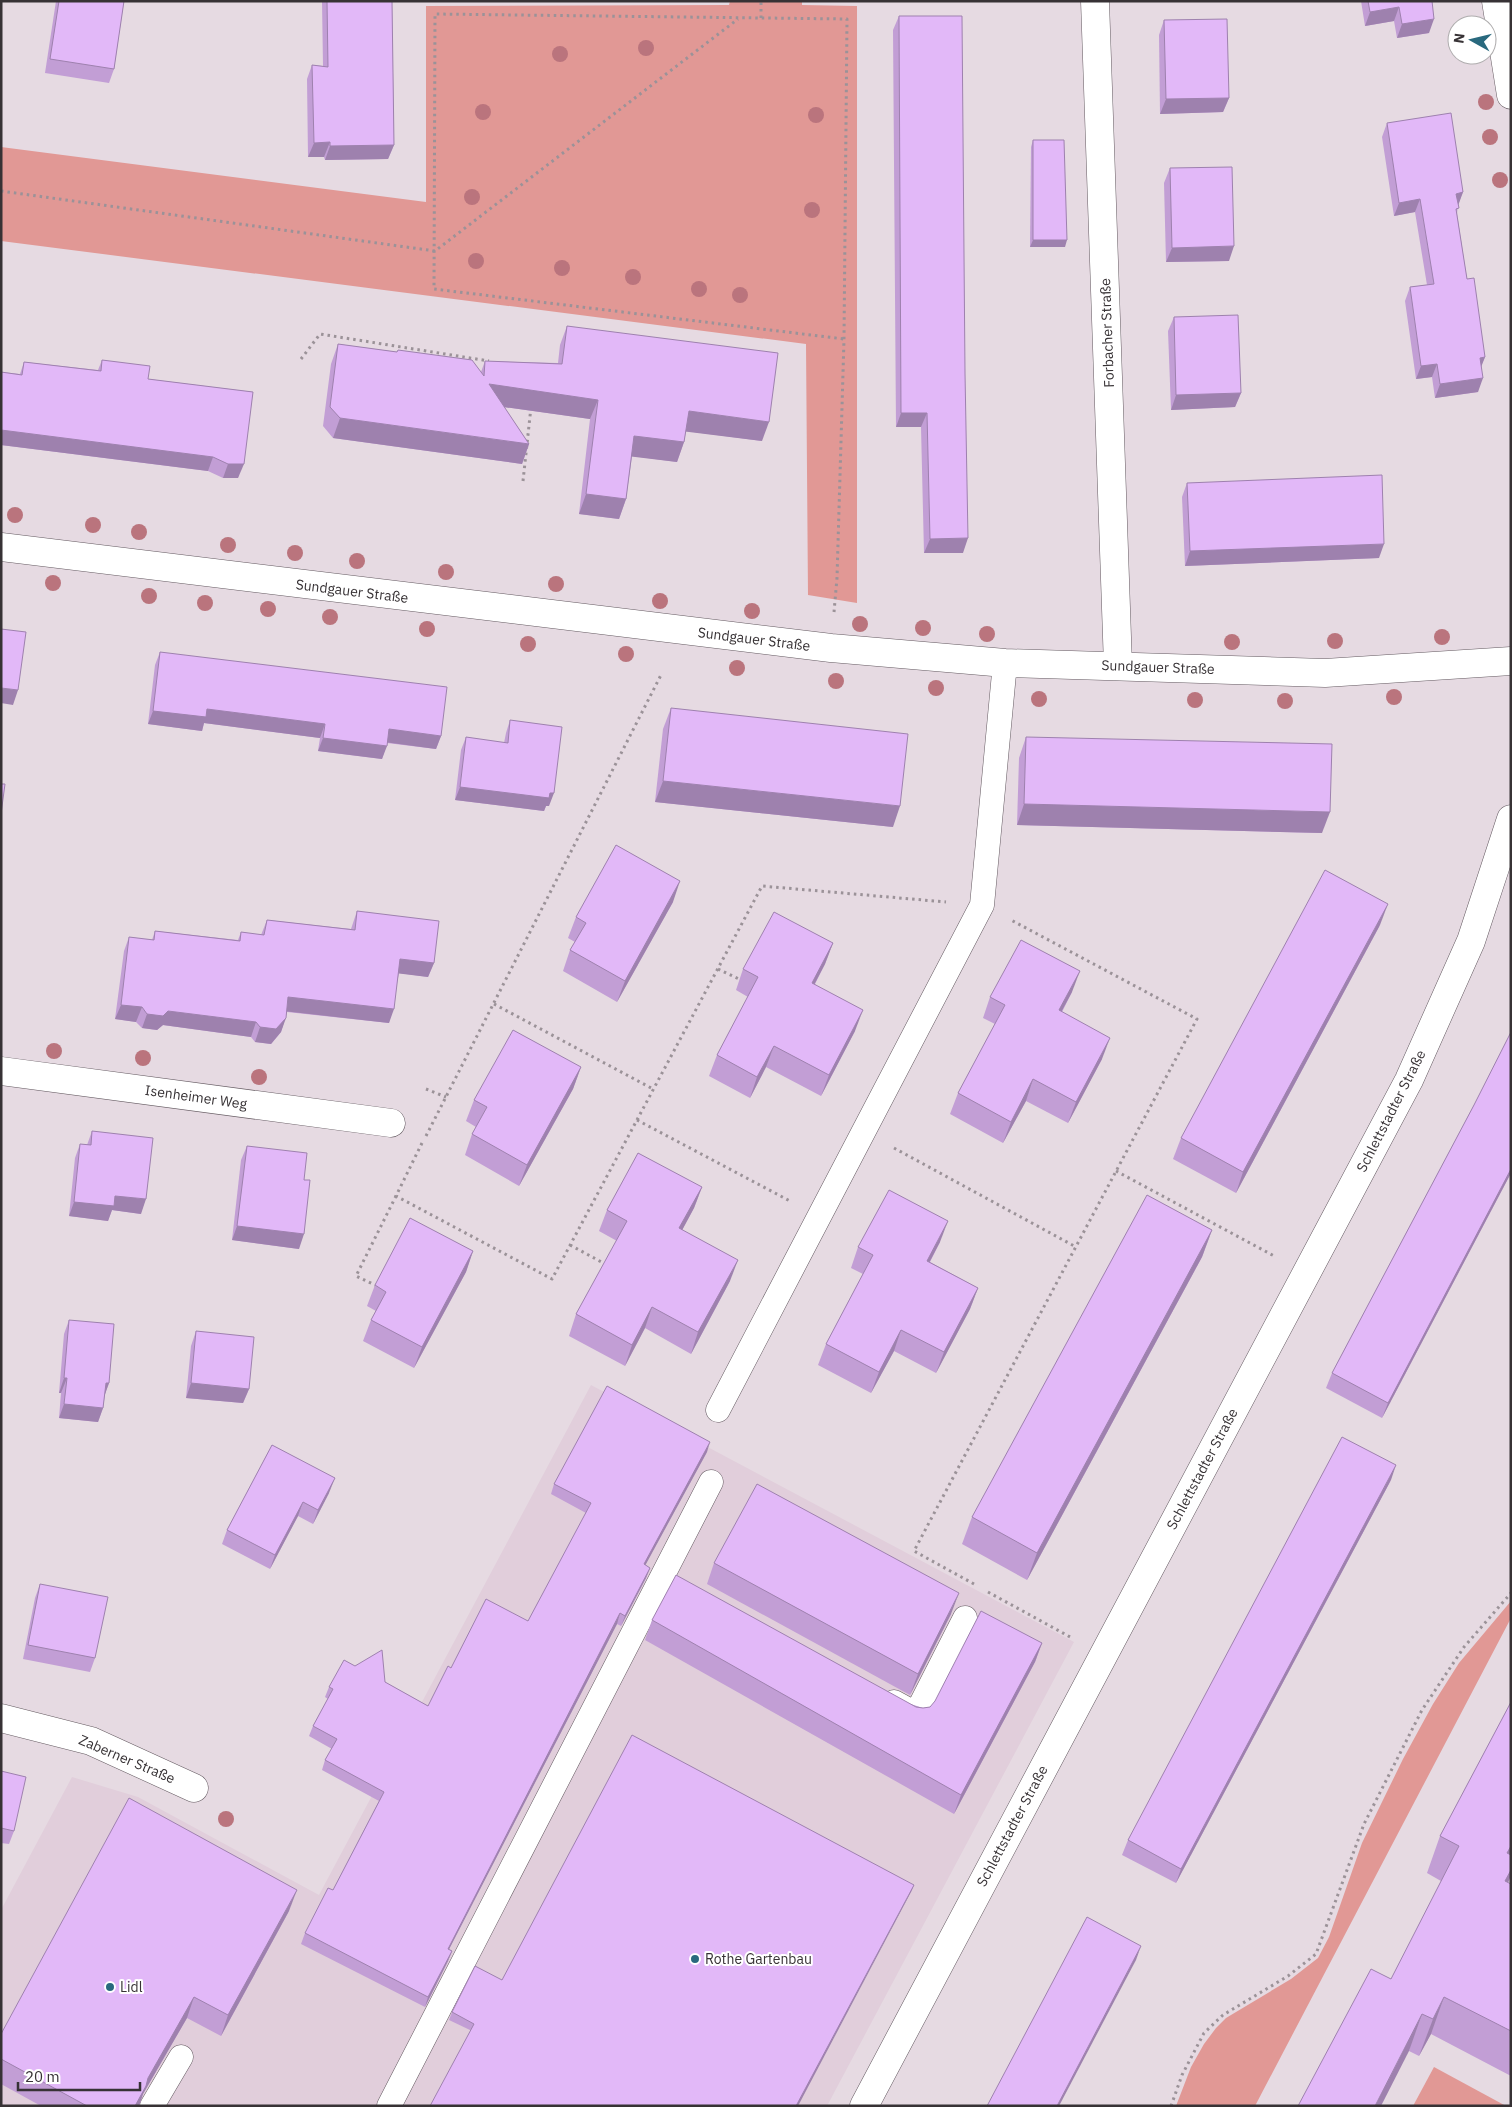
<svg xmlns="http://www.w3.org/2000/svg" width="1512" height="2107" viewBox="0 0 1512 2107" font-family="'IBM Plex Sans',sans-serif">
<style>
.built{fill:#e1cedb}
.green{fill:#e19895}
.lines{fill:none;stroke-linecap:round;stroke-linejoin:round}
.lane-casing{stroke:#645a61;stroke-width:25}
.street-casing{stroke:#645a61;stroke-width:29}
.secondary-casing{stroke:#645a61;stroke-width:29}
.path{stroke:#9b9298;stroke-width:3;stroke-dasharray:2.5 4;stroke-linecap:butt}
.lane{stroke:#fff;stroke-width:24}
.street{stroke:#fff;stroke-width:28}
.secondary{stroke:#fff;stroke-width:28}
.tree{fill:#ba747d}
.wall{fill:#c29ed5}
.shaded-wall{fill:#9e81ae}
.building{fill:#e2b8f8;stroke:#9e81ae}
.poi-dot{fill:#29697e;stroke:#fff;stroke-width:2}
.labels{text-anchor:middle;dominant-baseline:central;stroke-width:4;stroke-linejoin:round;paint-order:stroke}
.street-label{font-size:14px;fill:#373235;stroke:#fff}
.poi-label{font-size:14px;fill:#373235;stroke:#fff;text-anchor:start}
</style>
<rect width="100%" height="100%" fill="#e6dae2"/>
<polygon class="built" points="591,1385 1074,1642 827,2106 1,2106 1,1910 72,1777 138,1797 319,1895"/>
<g class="green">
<polygon points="730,1 802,1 802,5 857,6 857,603 808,595 806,344 1,241 1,147 426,202 426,6 729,5"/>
<polygon points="1511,1601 1511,1618 1255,2106 1176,2106 1191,2067 1204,2044 1216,2028 1226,2018 1291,1979 1318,1958 1329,1937 1362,1843 1403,1759 1433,1704 1459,1663"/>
<polygon points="1434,2067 1506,2106 1413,2106"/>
</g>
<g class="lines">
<defs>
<g id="lane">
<polyline points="718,1410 982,905 1005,663"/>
<polyline points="894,1702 916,1714 965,1618"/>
<polyline points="152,2106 181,2057"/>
<polyline points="389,2106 711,1482"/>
</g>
<g id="street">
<polyline points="1095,1 1118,666"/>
<polyline points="1496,1 1511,95"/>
<polyline points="1,1071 391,1123"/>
<polyline points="1,1718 91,1741 194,1788"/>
<polyline points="864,2106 1409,1080 1471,941 1511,819"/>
</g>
<polyline id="secondary" points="1,547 831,648 1005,663 1325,673 1511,661"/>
</defs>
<use href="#lane" class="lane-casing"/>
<use href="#street" class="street-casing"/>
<use href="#secondary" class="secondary-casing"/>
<g class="path">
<polyline points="761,18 761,1"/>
<polyline points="1,191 435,251 738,19"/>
<polyline points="301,359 320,334 489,361"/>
<polyline points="523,481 531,407"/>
<polyline points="834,612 837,578 844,339 847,19 435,14 434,289 844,339"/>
<polyline points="718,969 741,980"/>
<polyline points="494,1004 653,1089"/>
<polyline points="426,1089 446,1097"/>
<polyline points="637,1120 790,1201"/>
<polyline points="426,1136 662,673"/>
<polyline points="422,1143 396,1196 552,1279 762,886 946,902"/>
<polyline points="894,1148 1076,1247"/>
<polyline points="1116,1171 1276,1257"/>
<polyline points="570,1245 607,1265"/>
<polyline points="377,1286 356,1276 396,1196"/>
<polyline points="974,1584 914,1551 1197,1019 1011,920"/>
<polyline points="988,1592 1072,1638"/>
<polyline points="1171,2106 1182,2075 1204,2033 1223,2015 1288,1976 1316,1954 1364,1824 1422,1710 1464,1647 1511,1593"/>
</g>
<use href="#lane" class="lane"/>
<use href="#street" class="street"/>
<use href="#secondary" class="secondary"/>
</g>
<g class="tree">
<circle cx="646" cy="48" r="8"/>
<circle cx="560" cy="54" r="8"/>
<circle cx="1486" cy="102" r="8"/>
<circle cx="483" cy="112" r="8"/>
<circle cx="816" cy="115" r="8"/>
<circle cx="1490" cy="137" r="8"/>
<circle cx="1500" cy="180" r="8"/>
<circle cx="472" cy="197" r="8"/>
<circle cx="812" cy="210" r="8"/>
<circle cx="476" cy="261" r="8"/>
<circle cx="562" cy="268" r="8"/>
<circle cx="633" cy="277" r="8"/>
<circle cx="699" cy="289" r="8"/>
<circle cx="740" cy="295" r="8"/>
<circle cx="15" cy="515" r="8"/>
<circle cx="93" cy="525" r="8"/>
<circle cx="139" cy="532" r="8"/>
<circle cx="228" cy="545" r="8"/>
<circle cx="295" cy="553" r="8"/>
<circle cx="357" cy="561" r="8"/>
<circle cx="446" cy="572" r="8"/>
<circle cx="53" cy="583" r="8"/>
<circle cx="556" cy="584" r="8"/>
<circle cx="149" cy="596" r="8"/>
<circle cx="660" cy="601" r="8"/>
<circle cx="205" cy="603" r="8"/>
<circle cx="268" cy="609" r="8"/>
<circle cx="752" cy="611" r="8"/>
<circle cx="330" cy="617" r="8"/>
<circle cx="860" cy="624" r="8"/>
<circle cx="923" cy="628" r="8"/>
<circle cx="427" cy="629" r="8"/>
<circle cx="987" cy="634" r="8"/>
<circle cx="1442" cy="637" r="8"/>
<circle cx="1335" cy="641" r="8"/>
<circle cx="1232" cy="642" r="8"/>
<circle cx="528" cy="644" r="8"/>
<circle cx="626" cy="654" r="8"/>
<circle cx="737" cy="668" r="8"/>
<circle cx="836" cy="681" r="8"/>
<circle cx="936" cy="688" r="8"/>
<circle cx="1394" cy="697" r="8"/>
<circle cx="1039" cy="699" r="8"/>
<circle cx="1195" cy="700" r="8"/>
<circle cx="1285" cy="701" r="8"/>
<circle cx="54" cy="1051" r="8"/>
<circle cx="143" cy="1058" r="8"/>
<circle cx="259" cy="1077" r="8"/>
<circle cx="226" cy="1819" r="8"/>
</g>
<g class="wall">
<polygon points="56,1 124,1 114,69 109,83 45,73"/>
<polygon points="322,1 392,1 394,145 388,159 325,160 324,157 308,157 307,79 312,65 323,66"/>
<polygon points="1361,1 1432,1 1429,33 1397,38 1394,21 1365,26"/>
<polygon points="899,16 963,553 924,553 921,427 896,427 893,30"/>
<polygon points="1164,20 1229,98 1223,112 1160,114 1159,35"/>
<polygon points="1387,123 1463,192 1458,204 1457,214 1467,279 1485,357 1481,366 1478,392 1435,398 1432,377 1416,379 1405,301 1410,287 1427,285 1415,212 1394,216 1382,137"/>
<polygon points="1033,140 1065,247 1030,247 1031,147"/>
<polygon points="1170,168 1229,261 1166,262 1164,183"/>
<polygon points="1174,317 1241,393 1235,407 1171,410 1168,331"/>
<polygon points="567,326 762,441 686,431 684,442 677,462 632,456 626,499 619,519 579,514 590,419 504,407 529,444 522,464 333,438 323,426 331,364 338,344 397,352 481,372 485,361 558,363 560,345"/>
<polygon points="102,360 148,379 253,392 238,478 223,478 208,471 1,445 1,372 20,374 24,362 98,370"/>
<polygon points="1187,483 1379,558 1185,566 1182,497"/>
<polygon points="160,652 441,736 436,749 387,743 382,759 318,751 320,738 204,723 202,731 148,724 155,665"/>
<polygon points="671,708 893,827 655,802 663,729"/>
<polygon points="510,720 549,806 546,806 544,811 455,800 461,750 466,737 504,743 506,733"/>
<polygon points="1026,737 1322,833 1017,825 1019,758"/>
<polygon points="673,902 617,1002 563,971 570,950 575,942 568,938 576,917"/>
<polygon points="357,911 434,963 428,977 399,973 389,1023 287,1012 281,1032 271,1044 255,1042 251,1037 163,1025 157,1030 142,1028 136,1022 115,1019 124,951 129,937 152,940 155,931 238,940 241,932 261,935 267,920 351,929"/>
<polygon points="1380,925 1236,1193 1173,1159 1181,1138"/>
<polygon points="833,943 825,964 815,984 855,1031 821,1096 766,1067 750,1098 709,1076 717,1055 748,997 736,990 743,969"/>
<polygon points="1072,992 1062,1012 1102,1059 1068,1123 1026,1101 1003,1143 950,1114 958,1093 995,1024 983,1018 990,997"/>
<polygon points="581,1067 573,1089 519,1186 465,1155 472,1134 476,1127 466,1121 474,1100"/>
<polygon points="1474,1105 1511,1173 1382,1418 1326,1388 1332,1373"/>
<polygon points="92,1131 141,1214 112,1210 108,1221 69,1216 75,1158 80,1144 87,1145"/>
<polygon points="247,1146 304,1180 299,1249 232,1240 241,1160"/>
<polygon points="702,1187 694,1208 682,1230 730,1281 691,1354 645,1328 625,1366 569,1336 576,1314 617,1241 599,1231 607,1210"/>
<polygon points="1212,1230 1202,1257 1027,1580 962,1544 972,1517"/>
<polygon points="940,1242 930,1262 978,1288 970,1309 936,1373 894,1351 871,1393 818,1365 826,1344 863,1274 851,1268 858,1247"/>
<polygon points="473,1251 466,1272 414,1368 363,1341 371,1320 376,1311 367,1306 375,1285"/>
<polygon points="69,1320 109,1383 105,1394 103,1408 98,1422 59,1418 61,1393 59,1393 64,1334"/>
<polygon points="196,1331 249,1389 243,1403 186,1398 191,1346"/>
<polygon points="272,1445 329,1493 313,1524 298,1516 270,1569 222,1544 227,1530"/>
<polygon points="707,1452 645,1565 650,1568 646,1578 621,1626 617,1624 449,1949 452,1951 448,1961 425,2007 301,1944 305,1933 333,1890 379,1801 322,1770 325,1760 332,1749 309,1736 313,1726 328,1699 325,1697 329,1687 385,1682 428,1706 451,1668 528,1621 586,1513 551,1494 554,1484"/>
<polygon points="1391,1480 1176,1883 1122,1855 1128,1840"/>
<polygon points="714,1563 951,1614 910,1695 707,1584"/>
<polygon points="40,1584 95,1658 90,1672 23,1659 35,1598"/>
<polygon points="652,1620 923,1708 930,1707 1042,1643 1035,1662 954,1814 645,1640"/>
<polygon points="1511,1702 1511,1875 1508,1883 1511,1884 1511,2076 1431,2034 1419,2056 1409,2051 1441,1881 1427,1873 1440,1836"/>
<polygon points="1,1771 14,1831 9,1844 1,1843"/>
<polygon points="914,1885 911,1892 470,2030 449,2020 452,2012 502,1980"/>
<polygon points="289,1911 221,2036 187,2018 143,2094 139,2106 41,2106 1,2084 1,2034"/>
</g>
<g class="shaded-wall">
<polygon points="1399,7 1394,21 1365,26 1370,12"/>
<polygon points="1434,19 1429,33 1397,38 1402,24"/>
<polygon points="1229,98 1223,112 1160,114 1166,99"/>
<polygon points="330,142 324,157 308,157 314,143"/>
<polygon points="394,145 388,159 325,160 330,146"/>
<polygon points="1463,192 1458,206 1456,194"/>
<polygon points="1420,199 1415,212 1394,216 1399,203"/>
<polygon points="1033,240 1067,240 1065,247 1030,247"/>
<polygon points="1234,246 1229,261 1166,262 1172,248"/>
<polygon points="1485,357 1480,370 1480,358"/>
<polygon points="1437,364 1432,377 1416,379 1421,366"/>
<polygon points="1483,378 1478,392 1435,398 1440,384"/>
<polygon points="489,384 598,400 590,419 482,404"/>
<polygon points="1241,393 1235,407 1171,410 1176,395"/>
<polygon points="689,411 769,422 762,441 681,431"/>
<polygon points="901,413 927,413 921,427 896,427"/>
<polygon points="340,418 529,444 522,464 333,438"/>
<polygon points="1,430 213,457 208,471 1,445"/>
<polygon points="634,436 684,442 677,462 627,456"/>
<polygon points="228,464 244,464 238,478 223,478"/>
<polygon points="586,494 626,499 619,519 579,514"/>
<polygon points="968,538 963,553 924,553 930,539"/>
<polygon points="1384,544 1379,558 1185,566 1190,551"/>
<polygon points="1,688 18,690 13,705 1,703"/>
<polygon points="207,709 325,724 320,738 204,723 202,731 148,724 153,711"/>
<polygon points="389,729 441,736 436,749 384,742"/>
<polygon points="323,738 387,746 382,759 318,751"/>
<polygon points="663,781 900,806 893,827 655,802"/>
<polygon points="460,787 554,793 549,806 546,806 544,811 455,800"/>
<polygon points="1024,804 1330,812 1322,833 1017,825"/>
<polygon points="680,881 673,902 617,1002 625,981"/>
<polygon points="1388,904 1380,925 1236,1193 1243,1172"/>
<polygon points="833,943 825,964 804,1004 812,983"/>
<polygon points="400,959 434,963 428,977 395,973"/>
<polygon points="1080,971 1072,992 1051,1031 1059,1010"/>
<polygon points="288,997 394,1009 389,1023 283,1011"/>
<polygon points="121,1005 142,1007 136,1022 115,1019"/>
<polygon points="863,1010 855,1031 821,1096 829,1075"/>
<polygon points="168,1011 256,1022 251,1037 163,1025 157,1030 142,1028 147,1014"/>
<polygon points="286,1018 281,1032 271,1044 255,1042 260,1027"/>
<polygon points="1110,1038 1102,1059 1068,1123 1076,1102"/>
<polygon points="774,1046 766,1067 750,1098 757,1077"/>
<polygon points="581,1067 573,1089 519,1186 527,1165"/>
<polygon points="1033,1079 1026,1101 1003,1143 1011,1122"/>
<polygon points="1511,1169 1511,1173 1382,1418 1388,1403"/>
<polygon points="702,1187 694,1208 672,1249 679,1228"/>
<polygon points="115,1196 146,1199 141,1214 112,1210 108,1221 69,1216 74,1202"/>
<polygon points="948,1221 940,1242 919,1282 927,1261"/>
<polygon points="237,1226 304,1234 299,1249 232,1240"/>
<polygon points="1212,1230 1202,1257 1027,1580 1037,1553"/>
<polygon points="473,1251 466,1272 414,1368 422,1347"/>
<polygon points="738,1260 730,1281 691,1354 698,1332"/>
<polygon points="978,1288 970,1309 936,1373 944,1352"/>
<polygon points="652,1307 645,1328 625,1366 632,1345"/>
<polygon points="901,1330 894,1351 871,1393 879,1372"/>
<polygon points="64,1378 67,1378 61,1393 59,1393"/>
<polygon points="106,1383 109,1383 104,1397"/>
<polygon points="191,1383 249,1389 243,1403 186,1398"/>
<polygon points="64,1404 103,1408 98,1422 59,1418"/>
<polygon points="710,1442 707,1452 640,1575 644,1564"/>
<polygon points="1396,1465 1391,1480 1176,1883 1181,1869"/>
<polygon points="335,1478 329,1493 313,1524 318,1510"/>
<polygon points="303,1502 298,1516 270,1569 275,1555"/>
<polygon points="650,1568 646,1578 621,1626 625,1616"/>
<polygon points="959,1593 951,1614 910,1695 918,1674"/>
<polygon points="620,1613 617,1624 444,1959 448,1949"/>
<polygon points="1042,1643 1035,1662 954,1814 961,1795"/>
<polygon points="1511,1846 1511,1857 1507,1853"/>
<polygon points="1511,1870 1511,1875 1503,1895 1505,1881"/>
<polygon points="914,1885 911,1892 798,2106 796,2106"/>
<polygon points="297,1890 289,1911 221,2036 228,2015"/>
<polygon points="1141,1946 1136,1960 1059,2106 1057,2106"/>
<polygon points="452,1951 448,1961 425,2007 428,1997"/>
<polygon points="194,1997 187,2018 143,2094 139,2106 135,2106 148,2078"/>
<polygon points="1444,1997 1431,2034 1419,2056 1433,2019"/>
<polygon points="1422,2014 1409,2051 1381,2106 1375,2106"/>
</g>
<g class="building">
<polygon points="59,1 124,1 114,69 50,59"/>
<polygon points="327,1 392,1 394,145 330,146 330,142 314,143 312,65 328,67"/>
<polygon points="1368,1 1432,1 1434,19 1402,24 1399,7 1370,12"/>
<polygon points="899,16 962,16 965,373 968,538 930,539 927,413 901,413"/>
<polygon points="1227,19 1229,98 1166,99 1164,20"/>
<polygon points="1451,113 1463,192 1456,194 1459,208 1456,209 1467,279 1474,278 1485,357 1480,358 1483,378 1440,384 1437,364 1421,366 1410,287 1434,284 1420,199 1399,203 1387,123"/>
<polygon points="1033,140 1064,140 1067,240 1033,240"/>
<polygon points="1232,167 1234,246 1172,248 1170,168"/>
<polygon points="1238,315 1241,393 1176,395 1174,317"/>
<polygon points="567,326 778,353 769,422 689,411 684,442 634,436 626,499 586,494 598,400 489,384 529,444 340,418 330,407 338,344 397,352 398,350 472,360 484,376 485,361 562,364"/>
<polygon points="102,360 150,366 148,379 253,392 244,464 228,464 213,457 1,430 1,372 22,375 24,362 101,371"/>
<polygon points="1382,475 1384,544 1190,551 1187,483"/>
<polygon points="1,629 26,632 18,690 1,688"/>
<polygon points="160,652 447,687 441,736 389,729 387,746 323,738 325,724 207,709 206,717 153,711"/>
<polygon points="671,708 908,734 900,806 663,781"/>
<polygon points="510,720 562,727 554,793 550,793 549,798 460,787 466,737 508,743"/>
<polygon points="1026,737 1332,744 1330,812 1024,804"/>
<polygon points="1,784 5,784 1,814"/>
<polygon points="616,845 680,881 625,981 570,950 586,923 576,917"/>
<polygon points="1325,870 1388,904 1243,1172 1181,1138"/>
<polygon points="357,911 439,921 434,963 400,959 394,1009 288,997 286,1018 276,1029 260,1027 256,1022 168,1011 163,1016 147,1014 142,1007 121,1005 129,937 154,940 155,931 240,941 241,932 264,935 267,920 355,930"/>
<polygon points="774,912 833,943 812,983 863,1010 829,1075 774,1046 757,1077 717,1055 758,977 743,969"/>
<polygon points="1021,940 1080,971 1059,1010 1110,1038 1076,1102 1033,1079 1011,1122 958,1093 1005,1005 990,997"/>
<polygon points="513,1030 581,1067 527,1165 472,1134 487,1107 474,1100"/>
<polygon points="1511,1032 1511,1169 1388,1403 1332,1373 1474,1105"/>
<polygon points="92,1131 153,1138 146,1199 115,1196 114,1206 74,1202 80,1144 91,1145"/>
<polygon points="247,1146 307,1153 304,1180 310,1180 304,1234 237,1226"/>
<polygon points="638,1153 702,1187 679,1228 738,1260 698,1332 652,1307 632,1345 576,1314 627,1221 607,1210"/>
<polygon points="889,1190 948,1221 927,1261 978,1288 944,1352 901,1330 879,1372 826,1344 873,1255 858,1247"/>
<polygon points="1147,1195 1212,1230 1037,1553 972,1517"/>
<polygon points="410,1218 473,1251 422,1347 371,1320 386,1292 375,1285"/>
<polygon points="69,1320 114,1324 109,1383 106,1383 103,1408 64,1404 67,1378 64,1378"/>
<polygon points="196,1331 254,1337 249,1389 191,1383"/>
<polygon points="607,1386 710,1442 644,1564 650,1568 625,1616 620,1613 448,1949 452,1951 428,1997 305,1933 328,1888 333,1890 384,1792 325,1760 337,1739 313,1726 333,1689 329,1687 344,1660 355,1666 382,1650 385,1682 428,1706 448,1666 451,1668 486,1599 528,1621 591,1503 554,1484"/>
<polygon points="1342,1437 1396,1465 1181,1869 1128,1840"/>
<polygon points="272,1445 335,1478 318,1510 303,1502 275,1555 227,1530"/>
<polygon points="757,1484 959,1593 918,1674 714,1563"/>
<polygon points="676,1575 916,1707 923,1708 930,1707 935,1701 981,1611 1042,1643 961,1795 652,1620"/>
<polygon points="40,1584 108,1597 95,1658 28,1645"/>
<polygon points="1511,1702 1511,1846 1507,1853 1511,1855 1511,1870 1505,1881 1511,1884 1511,2031 1444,1997 1433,2019 1422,2014 1375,2106 1298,2106 1371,1969 1391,1979 1459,1846 1440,1836"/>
<polygon points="632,1735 914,1885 796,2106 430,2106 474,2024 452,2012 475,1966 502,1980"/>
<polygon points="1,1771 26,1777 14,1831 1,1828"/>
<polygon points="129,1798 297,1890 228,2015 194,1997 148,2078 146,2086 135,2106 87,2106 1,2059 1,2034"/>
<polygon points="1087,1917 1141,1946 1057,2106 987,2106"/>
</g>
<g class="poi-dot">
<circle cx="695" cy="1959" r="5"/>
<circle cx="110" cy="1987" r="5"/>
</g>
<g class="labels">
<g class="street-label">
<text transform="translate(1107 333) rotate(-92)">Forbacher Straße</text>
<text transform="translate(352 591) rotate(7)">Sundgauer Straße</text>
<text transform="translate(754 639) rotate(7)">Sundgauer Straße</text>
<text transform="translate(1158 667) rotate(2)">Sundgauer Straße</text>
<text transform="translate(196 1097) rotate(8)">Isenheimer Weg</text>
<text transform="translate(1391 1111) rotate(-63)">Schlettstadter Straße</text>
<text transform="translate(1202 1469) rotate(-62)">Schlettstadter Straße</text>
<text transform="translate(127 1759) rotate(23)">Zaberner Straße</text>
<text transform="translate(1012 1826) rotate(-62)">Schlettstadter Straße</text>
</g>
<g class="poi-label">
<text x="705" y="1959">Rothe Gartenbau</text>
<text x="120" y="1987">Lidl</text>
</g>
</g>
<rect width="1512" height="2107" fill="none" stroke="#373235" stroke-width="5"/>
<g transform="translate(1472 40) rotate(278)"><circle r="24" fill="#ffffff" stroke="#afadae"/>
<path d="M0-4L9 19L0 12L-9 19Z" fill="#29697e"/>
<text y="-8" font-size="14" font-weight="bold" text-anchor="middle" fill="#373235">N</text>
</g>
<path d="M18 2082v8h122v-8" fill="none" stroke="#373235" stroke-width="2.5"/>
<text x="25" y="2082" font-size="15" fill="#373235" stroke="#ffffff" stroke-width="4" paint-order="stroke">20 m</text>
</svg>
